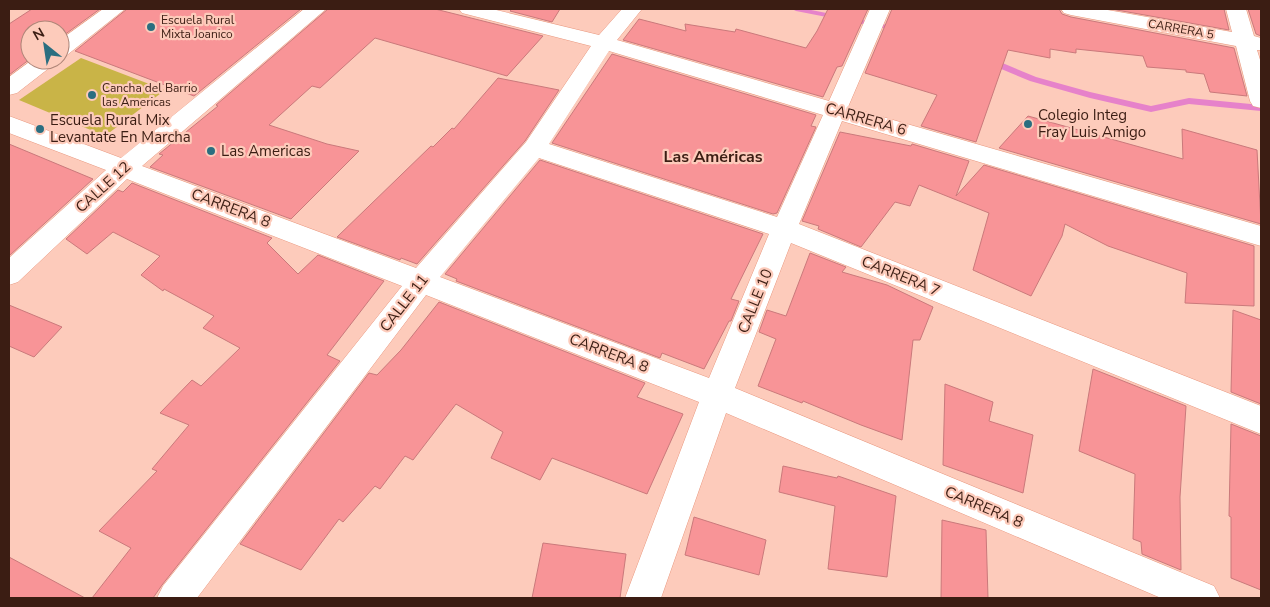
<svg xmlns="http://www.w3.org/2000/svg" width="1270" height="607" viewBox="0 0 1270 607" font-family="'Nunito Sans',sans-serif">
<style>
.green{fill:#c9b447}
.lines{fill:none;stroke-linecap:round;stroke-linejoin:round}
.stream{fill:#e682ca;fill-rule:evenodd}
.building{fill:#f89497;stroke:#ca797b}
.minor-casing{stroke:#e8987f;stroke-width:1}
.minor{fill:#fff;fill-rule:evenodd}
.poi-dot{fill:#2b6e80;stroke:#fdcbbb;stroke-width:2}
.labels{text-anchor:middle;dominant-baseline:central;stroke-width:4.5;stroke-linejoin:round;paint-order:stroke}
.far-poi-label{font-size:12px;fill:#3b1d13;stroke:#fdcbbb;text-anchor:start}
.far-street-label{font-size:12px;fill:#3b1d13;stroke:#fdcbbb}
.poi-label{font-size:15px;fill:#3b1d13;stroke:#fdcbbb;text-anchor:start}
.street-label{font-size:15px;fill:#3b1d13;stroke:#fdcbbb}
.neighbourhood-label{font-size:16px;font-weight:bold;fill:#3b1d13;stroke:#fdcbbb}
</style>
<rect width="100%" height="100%" fill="#fdcbbb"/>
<polygon class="green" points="81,58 165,90 105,136 19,100"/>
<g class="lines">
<g class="stream">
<polygon points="792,9 806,9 898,27 902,29 898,31 796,11"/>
<polygon points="987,59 993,59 1036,77 1090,92 1151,106 1189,98 1261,105 1261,111 1189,104 1151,112 1090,98 1030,81 987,63"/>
</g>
</g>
<g class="building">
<polygon points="32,9 100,9 60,38 60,30 30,30 30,59 9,75 9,24"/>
<polygon points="127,9 301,9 194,96 75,51"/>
<polygon points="328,9 435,9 543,36 507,76 375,38 320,88 312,86 269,125 327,144 359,151 291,219 150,167 163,155 159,154 218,106 216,105"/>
<polygon points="512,9 560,9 552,22 510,11"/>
<polygon points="828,9 868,9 842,66 837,67 823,97 623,40 639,19 686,31 685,24 735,32 736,29 806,48 817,31"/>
<polygon points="892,9 1059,9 1062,14 1071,17 1234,48 1247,96 1210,92 1204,74 1186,72 1186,70 1147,67 1143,56 1076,49 1076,53 1050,49 1050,58 1008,50 976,142 921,126 937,95 865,73"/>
<polygon points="1111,9 1224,9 1229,30"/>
<polygon points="1248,9 1261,9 1261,36 1256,34"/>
<polygon points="612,54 816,115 811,126 816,127 777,213 773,214 552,143"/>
<polygon points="498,78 559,90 525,141 417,264 401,258 400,260 337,237 431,146 433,147 452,128 454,129"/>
<polygon points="1028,116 1183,159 1182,129 1257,150 1261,224 999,148"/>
<polygon points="840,132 911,146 912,144 969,161 956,196 984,165 1254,246 1254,306 1185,303 1187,273 1108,246 1065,224 1062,236 1031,296 973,270 989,213 919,185 910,206 895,202 861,247 818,229 819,226 802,221"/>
<polygon points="9,144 93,179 9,256"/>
<polygon points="540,160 763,234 731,299 739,301 731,321 729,321 704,369 662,353 660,358 456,281 457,279 445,274"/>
<polygon points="132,183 272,238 267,243 298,274 318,255 384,281 327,355 340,361 162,585 153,598 92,598 131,548 99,531 157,471 152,469 189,425 160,413 192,380 201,386 240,348 203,328 214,316 164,289 163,291 141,275 160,256 113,232 87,254 66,239 118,190 123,192"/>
<polygon points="810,253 846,267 842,272 887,285 933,307 920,340 913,340 902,440 861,425 803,401 802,403 758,386 776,339 759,332 767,310 786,316"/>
<polygon points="439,302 645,383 637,397 683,414 647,494 552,458 540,480 491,458 503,432 456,404 413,460 405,456 380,489 375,486 343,522 339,519 301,570 240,544 369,373 377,375 401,350"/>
<polygon points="9,305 62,327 34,357 9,346"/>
<polygon points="1233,310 1261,320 1261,404 1231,392"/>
<polygon points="1093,369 1186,406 1180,497 1181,570 1142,554 1141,542 1133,539 1135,474 1079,451"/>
<polygon points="945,384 993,402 989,421 1033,435 1023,493 943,465"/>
<polygon points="1231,424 1261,436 1261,590 1231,578 1231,517 1229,516"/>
<polygon points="783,466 837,478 838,476 896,496 887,577 828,569 835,506 779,492"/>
<polygon points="694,517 766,540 759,575 685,555"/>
<polygon points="942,520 986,530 988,598 941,598"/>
<polygon points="543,543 626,554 620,598 532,598"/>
<polygon points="9,557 85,598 9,598"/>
</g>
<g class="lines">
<defs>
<g id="minor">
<polygon points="103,9 125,9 67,55 60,57 60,40"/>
<path d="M 304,9 L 326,9 L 142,166 L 416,268 L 526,142 L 591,46 L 462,13 L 459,9 L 492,9 L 599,35 L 622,9 L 642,9 L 617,40 L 829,101 L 870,9 L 890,9 L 848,107 L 1261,226 L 1261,246 L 842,121 L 799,224 L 1261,406 L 1261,434 L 791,243 L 735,388 L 1214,586 L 1220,598 L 1161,598 L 726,413 L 661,598 L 625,598 L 699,402 L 426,295 L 197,598 L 157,598 L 163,586 L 402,286 L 127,179 L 18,282 L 9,285 L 9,258 L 106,170 L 9,133 L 9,116 L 121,158 ZM 609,51 L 823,115 L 777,217 L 549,144 ZM 539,158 L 769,234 L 709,378 L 440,277 Z"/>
<polygon points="1061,9 1102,9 1232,32 1226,9 1246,9 1254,36 1261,38 1261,50 1257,50 1261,63 1261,108 1253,106 1250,101 1236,46 1071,15 1064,13"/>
<polygon points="32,60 57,60 53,65 17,93 9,95 9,77"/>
</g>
</defs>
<use href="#minor" class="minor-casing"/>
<use href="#minor" class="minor"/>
</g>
<g class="poi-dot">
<circle cx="151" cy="27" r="5"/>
<circle cx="92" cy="95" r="5"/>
<circle cx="1028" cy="124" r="5"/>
<circle cx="40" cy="129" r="5"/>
<circle cx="211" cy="151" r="5"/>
</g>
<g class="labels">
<g class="far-poi-label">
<text x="161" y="20">Escuela Rural<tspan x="161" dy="14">Mixta Joanico</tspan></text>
<text x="102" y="88">Cancha del Barrio<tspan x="102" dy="14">las Americas</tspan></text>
</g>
<g class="far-street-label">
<text transform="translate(1181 29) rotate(10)">CARRERA 5</text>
</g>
<g class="poi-label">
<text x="1038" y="115">Colegio Integ<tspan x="1038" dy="17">Fray Luis Amigo</tspan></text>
<text x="50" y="120">Escuela Rural Mix<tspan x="50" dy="17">Levantate En Marcha</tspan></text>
<text x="221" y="151">Las Americas</text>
</g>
<g class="street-label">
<text transform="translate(866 119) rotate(16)">CARRERA 6</text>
<text transform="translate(103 187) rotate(-42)">CALLE 12</text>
<text transform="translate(231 208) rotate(21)">CARRERA 8</text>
<text transform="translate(901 276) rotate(22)">CARRERA 7</text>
<text transform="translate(755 301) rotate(-68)">CALLE 10</text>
<text transform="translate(404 303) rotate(-52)">CALLE 11</text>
<text transform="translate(609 353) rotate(21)">CARRERA 8</text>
<text transform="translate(984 507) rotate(23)">CARRERA 8</text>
</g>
<g class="neighbourhood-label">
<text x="713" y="157">Las Américas</text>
</g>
</g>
<rect width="1270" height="607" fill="none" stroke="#3b1d13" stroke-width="20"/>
<g transform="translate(45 45) rotate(330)"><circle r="24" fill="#fdcbbb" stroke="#af8578"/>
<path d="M0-4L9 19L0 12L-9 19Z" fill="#2b6e80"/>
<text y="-8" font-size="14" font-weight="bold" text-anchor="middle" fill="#3b1d13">N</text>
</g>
</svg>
